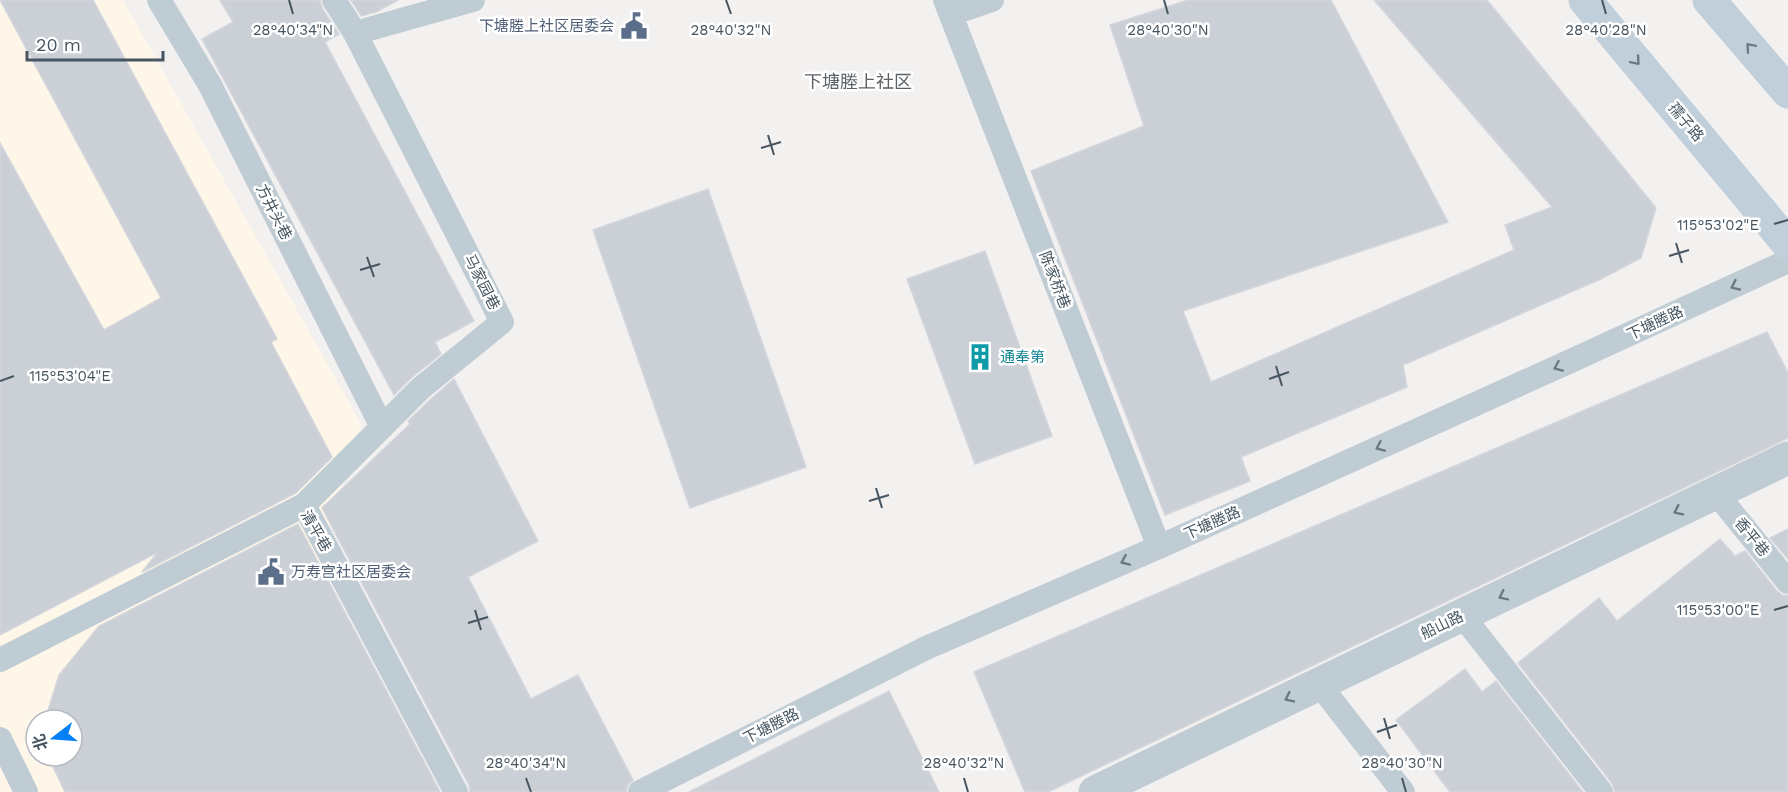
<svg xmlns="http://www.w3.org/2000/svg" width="1788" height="792" viewBox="0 0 1788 792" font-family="'Work Sans','Noto Sans SC',sans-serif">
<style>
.commercial{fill:#fef6e8;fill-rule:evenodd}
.building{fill:#cbd0d6;stroke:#d3d6dc;stroke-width:1.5}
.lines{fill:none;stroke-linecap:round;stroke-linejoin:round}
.service{stroke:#bfccd3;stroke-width:24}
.tertiary{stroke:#bfccd3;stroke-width:33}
.secondary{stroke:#c1cfdb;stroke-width:33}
.oneway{stroke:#6b7a85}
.oneway2{stroke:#6a7982}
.ticks{fill:none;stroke:#465560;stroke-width:2}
.labels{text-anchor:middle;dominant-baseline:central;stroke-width:5;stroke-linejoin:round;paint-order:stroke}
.service-label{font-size:15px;fill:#4e5e75;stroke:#fff;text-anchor:end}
.street-label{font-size:15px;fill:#465560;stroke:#fff}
.culture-label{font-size:15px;fill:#0d838f;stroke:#fff;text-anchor:start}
.quarter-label{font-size:18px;fill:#5c6166;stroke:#fff}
.ticks-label{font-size:15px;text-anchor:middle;fill:#465560;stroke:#fff;stroke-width:5;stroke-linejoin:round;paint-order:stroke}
</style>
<rect width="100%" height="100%" fill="#f3f0f0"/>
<path class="commercial" d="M 0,0 L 123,0 L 361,424 L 248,792 L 0,792 ZM 36,720 L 72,720 L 72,756 L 36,756 Z"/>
<g class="building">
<polygon points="0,0 93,0 277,339 271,342 332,457 296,493 142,572 158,552 0,635 0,143 104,330 161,298"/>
<polygon points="220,0 320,0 322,8 339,34 325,42 474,321 435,342 441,354 412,377 394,395 202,39 233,22"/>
<polygon points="351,0 398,0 376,12 361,16"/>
<polygon points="1188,0 1331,0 1448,222 1183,311 1211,382 1514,250 1505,225 1552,207 1374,0 1487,0 1656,208 1641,258 1601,279 1403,365 1407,387 1241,457 1250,481 1165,515 1031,171 1144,126 1110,25"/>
<polygon points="708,189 806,467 690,508 593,230"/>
<polygon points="985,251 1052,436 975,464 907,279"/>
<polygon points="1767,332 1788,373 1788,438 1048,792 1025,792 974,672"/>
<polygon points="454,379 538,541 468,577 531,699 578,675 633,780 628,785 626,792 470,792 469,785 322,508 410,424 408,421 431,399"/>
<polygon points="298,524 440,792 65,792 48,756 72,756 72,720 45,720 59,675 99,626"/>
<polygon points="1788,529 1788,559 1770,538"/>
<polygon points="1720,539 1735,556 1745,551 1777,591 1782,595 1788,596 1788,792 1615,792 1612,783 1518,663 1599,598 1617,621"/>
<polygon points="1465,669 1482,692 1496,681 1583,792 1450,792 1396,720"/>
<polygon points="889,691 939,792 689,792"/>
</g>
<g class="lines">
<g class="service">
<polyline points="159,0 210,85 382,427"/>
<polyline points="945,0 1159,547"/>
<polyline points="951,14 992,0"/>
<polyline points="355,33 473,0"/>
<polyline points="1716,493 1788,582"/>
<polyline points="304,505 456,792"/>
<polyline points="1462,615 1601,792"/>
<polyline points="0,660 304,505 421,388 502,322 355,33 334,0"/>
<polyline points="1319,684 1403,792"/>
<polyline points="0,739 26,792"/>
<polyline points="640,792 926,648 1159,547 1573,360 1788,261"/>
</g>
<polyline class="tertiary" points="1095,792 1788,458"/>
<g class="secondary">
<polyline points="1585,0 1788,244"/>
<polyline points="1709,0 1788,92"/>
</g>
</g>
<defs><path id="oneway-chevron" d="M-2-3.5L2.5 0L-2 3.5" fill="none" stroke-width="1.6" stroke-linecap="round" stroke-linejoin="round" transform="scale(1.5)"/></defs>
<g class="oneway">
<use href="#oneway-chevron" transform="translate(1750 47) rotate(-131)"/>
<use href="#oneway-chevron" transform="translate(1636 61) rotate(50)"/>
</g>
<g class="oneway2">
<use href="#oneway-chevron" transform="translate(1735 286) rotate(155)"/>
<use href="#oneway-chevron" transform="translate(1558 367) rotate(156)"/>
<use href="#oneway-chevron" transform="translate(1380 447) rotate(156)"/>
<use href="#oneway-chevron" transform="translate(1678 511) rotate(154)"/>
<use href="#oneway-chevron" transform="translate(1125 561) rotate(157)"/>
<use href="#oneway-chevron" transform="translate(1503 596) rotate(154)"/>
<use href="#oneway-chevron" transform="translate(1289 698) rotate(154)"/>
</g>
<path class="ticks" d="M 289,0 L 293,14M 726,0 L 731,14M 1164,0 L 1168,14M 1602,0 L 1606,14M 768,135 L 774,155M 761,148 L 781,142M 1774,224 L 1788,220M 1676,243 L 1682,263M 1669,256 L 1689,250M 367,257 L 374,277M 360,270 L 380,264M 1276,366 L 1282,386M 1269,379 L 1289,372M 0,381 L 14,376M 876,488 L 882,508M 869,501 L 889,495M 475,610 L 481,630M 1774,610 L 1788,606M 468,623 L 488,617M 1384,718 L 1390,739M 1377,732 L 1397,725M 526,778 L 531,792M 964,778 L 968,792M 1402,778 L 1406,792"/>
<defs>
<symbol id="civic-bare" viewBox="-9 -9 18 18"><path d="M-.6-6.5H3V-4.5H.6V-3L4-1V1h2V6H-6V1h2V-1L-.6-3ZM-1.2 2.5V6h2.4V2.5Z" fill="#5c6f8a" stroke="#fff" stroke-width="2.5" paint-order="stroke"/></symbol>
<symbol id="building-bare" viewBox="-9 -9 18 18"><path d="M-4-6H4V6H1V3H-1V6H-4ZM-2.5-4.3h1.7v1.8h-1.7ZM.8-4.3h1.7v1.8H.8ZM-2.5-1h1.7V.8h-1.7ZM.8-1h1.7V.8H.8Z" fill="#0f9aa8" stroke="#fff" stroke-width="2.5" paint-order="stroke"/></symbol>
</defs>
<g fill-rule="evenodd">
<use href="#civic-bare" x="615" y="7" width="38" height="38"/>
<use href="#building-bare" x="961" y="338" width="38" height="38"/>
<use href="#civic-bare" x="252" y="553" width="38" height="38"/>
</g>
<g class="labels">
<g class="service-label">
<text x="614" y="26">下塘塍上社区居委会</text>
<text x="291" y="572" text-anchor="start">万寿宫社区居委会</text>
</g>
<g class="street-label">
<text transform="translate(1686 122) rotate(50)">孺子路</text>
<text transform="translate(274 212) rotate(63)">方井头巷</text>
<text transform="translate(1055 280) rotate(69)">陈家桥巷</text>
<text transform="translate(482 282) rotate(63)">马家园巷</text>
<text transform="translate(1655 323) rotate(-25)">下塘塍路</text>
<text transform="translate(1212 523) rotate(-24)">下塘塍路</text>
<text transform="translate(316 531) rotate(60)">清平巷</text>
<text transform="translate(1752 537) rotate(51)">香平巷</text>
<text transform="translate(1442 625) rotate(-26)">船山路</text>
<text transform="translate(771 726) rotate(-27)">下塘塍路</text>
</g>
<g class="culture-label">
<text x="1000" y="357">通奉第</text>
</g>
<g class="quarter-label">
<text x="858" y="81">下塘塍上社区</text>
</g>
</g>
<g class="ticks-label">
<text x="293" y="35">28°40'34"N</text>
<text x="731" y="35">28°40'32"N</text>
<text x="1168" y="35">28°40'30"N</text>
<text x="1606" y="35">28°40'28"N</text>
<text x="1718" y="230">115°53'02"E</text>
<text x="70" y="381">115°53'04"E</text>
<text x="1718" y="615">115°53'00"E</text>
<text x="526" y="768">28°40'34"N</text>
<text x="964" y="768">28°40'32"N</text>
<text x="1402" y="768">28°40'30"N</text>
</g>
<g transform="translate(54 738) rotate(253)"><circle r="28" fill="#ffffff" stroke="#b5bbbf" stroke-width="1.5"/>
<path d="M0-4.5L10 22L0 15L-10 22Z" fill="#0581f8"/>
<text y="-9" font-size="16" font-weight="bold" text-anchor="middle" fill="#465560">北</text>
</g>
<path d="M27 51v9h136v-9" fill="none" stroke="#465560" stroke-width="3"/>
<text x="36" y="51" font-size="18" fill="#465560" stroke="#ffffff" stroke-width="4.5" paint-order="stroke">20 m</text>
</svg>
